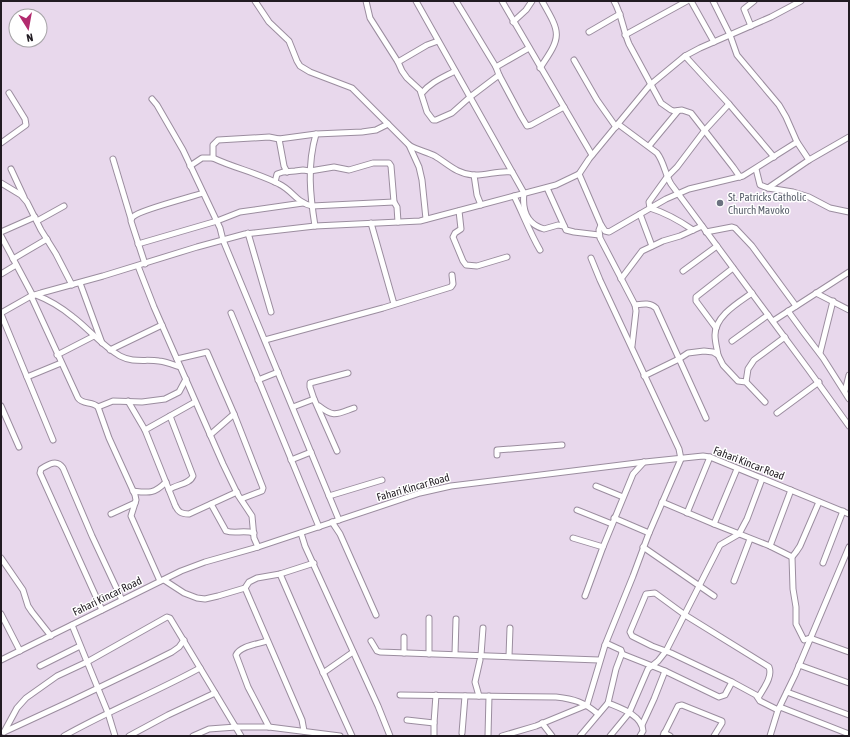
<svg xmlns="http://www.w3.org/2000/svg" width="850" height="737" viewBox="0 0 850 737" font-family="'Asap Condensed',sans-serif">
<style>
.lines{fill:none;stroke-linecap:round;stroke-linejoin:round}
.street-casing{stroke:#9b8d9f;stroke-width:7}
.street{stroke:#fff;stroke-width:5}
.worship-dot{fill:#6b7280;stroke:#fff;stroke-width:1.5}
.labels{text-anchor:middle;dominant-baseline:central;stroke-width:3;stroke-linejoin:round;paint-order:stroke}
.worship-label{font-size:11px;fill:#5b616d;stroke:#fff;text-anchor:start}
.street-label{font-size:11px;fill:#211b22;stroke:#fff}
</style>
<rect width="100%" height="100%" fill="#e8d8ec"/>
<g class="lines">
<defs>
<g id="street">
<path d="M 255,1 L 269,22 L 289,41 L 297,61 L 300,66 L 310,72 L 352,88 L 409,145 C 417,150 427,152 435,156 C 448,164 457,174 473,175 C 486,176 498,170 512,172"/>
<polyline points="366,1 370,18 398,62 402,71 407,78 420,90 427,112 433,120 436,120 452,113 470,97 499,75 496,67 456,1"/>
<path d="M 416,1 L 524,193 C 522,210 526,224 544,229 L 558,225 L 564,226"/>
<polyline points="502,1 592,155"/>
<path d="M 614,1 C 622,15 623,30 629,44 L 661,103 L 671,110 L 674,111 L 682,110 L 691,113 L 733,167 L 740,177"/>
<polyline points="691,1 714,42"/>
<polyline points="713,1 730,35 737,55 779,105 786,117 797,142 809,160"/>
<polyline points="513,22 526,10 532,1"/>
<polyline points="751,26 744,9 754,1"/>
<polyline points="589,32 620,14"/>
<polyline points="625,35 687,1"/>
<polyline points="685,56 729,104 774,157"/>
<polyline points="574,60 597,100 616,127"/>
<polyline points="398,62 427,45 438,41"/>
<polyline points="496,67 529,48"/>
<path d="M 540,68 C 562,36 561,34 542,1"/>
<polyline points="499,75 521,116 527,126 531,125 564,107"/>
<path d="M 422,93 C 431,82 442,78 455,71"/>
<polyline points="152,99 157,105 183,150 220,228 223,240 339,520"/>
<path d="M 618,124 L 657,153 C 664,162 665,174 671,184 L 808,369 L 849,426"/>
<polyline points="279,139 284,166 287,172"/>
<polyline points="1,143 26,125 25,119 9,93"/>
<polyline points="409,145 419,167 422,180 426,219"/>
<polyline points="649,146 678,111"/>
<polyline points="213,158 213,145 218,140 269,137 279,139 316,134 362,132 376,130 388,124"/>
<polyline points="113,159 131,219"/>
<path d="M 190,166 L 202,158 L 213,158 C 234,168 258,173 279,184 C 292,190 297,203 312,206 L 394,202"/>
<polyline points="11,169 24,197"/>
<polyline points="756,169 760,185 768,188 809,160 849,137"/>
<polyline points="579,174 601,225 605,231 609,232 666,199 689,189 743,176 797,142"/>
<polyline points="474,175 477,195 481,205"/>
<polyline points="275,182 277,174 283,172 295,171 303,170 310,171 334,167 349,170 373,163 389,163 391,166 394,202 397,207 398,222"/>
<polyline points="1,183 21,195 27,202 41,230 56,254 72,285"/>
<polyline points="547,188 566,230 574,232 599,235"/>
<polyline points="768,188 793,192 809,197 830,208 849,212"/>
<path d="M 514,196 C 523,214 530,233 540,250"/>
<polyline points="459,211 461,229 455,233 453,237 463,261 466,265 477,266 507,257"/>
<polyline points="640,214 652,246"/>
<polyline points="37,221 64,206"/>
<polyline points="371,223 394,304"/>
<polyline points="601,225 599,230 600,238 635,305 636,311 632,346"/>
<path d="M 315,226 C 310,195 307,165 316,134"/>
<path d="M 693,230 C 680,221 666,213 650,208 L 649,202 L 667,177 L 677,167 L 705,130 L 729,104"/>
<polyline points="1,232 35,217"/>
<polyline points="706,232 732,227 735,228 752,246 796,306"/>
<polyline points="248,233 271,312"/>
<polyline points="1,236 33,296"/>
<polyline points="138,244 217,221 240,212 303,203"/>
<polyline points="13,259 47,239"/>
<path d="M 145,264 L 131,221 C 132,218 131,218 134,216 C 140,210 191,197 203,193"/>
<polyline points="138,266 154,307 223,464 238,495 252,516 254,538 258,547"/>
<polyline points="683,271 717,246"/>
<polyline points="1,274 16,265"/>
<polyline points="621,279 642,251 663,241 680,236 702,226"/>
<polyline points="80,283 102,343"/>
<polyline points="816,293 849,310"/>
<path d="M 36,295 C 49,300 61,307 73,317 C 89,329 102,346 120,356 C 133,363 146,359 159,361 C 167,362 174,365 180,367"/>
<path d="M 31,296 L 78,398 C 83,405 92,401 98,407 L 109,438 L 135,495 L 136,500 L 131,516 L 160,581"/>
<path d="M 635,305 C 642,304 650,302 656,308 L 706,418"/>
<polyline points="788,311 804,333 823,358 849,399"/>
<polyline points="1,313 31,296 41,293 103,276 197,247 245,234 315,226 420,221 556,185 579,174 589,159 650,85 685,56 700,48 771,17 801,1"/>
<polyline points="231,313 319,527"/>
<polyline points="1,314 53,440"/>
<polyline points="773,321 849,272"/>
<polyline points="716,328 696,301 696,297 733,268"/>
<polyline points="265,340 383,308 451,287 453,284 452,275"/>
<polyline points="732,341 768,315"/>
<polyline points="110,350 162,325"/>
<polyline points="820,353 833,301"/>
<polyline points="57,355 94,336"/>
<path d="M 718,355 C 717,348 715,342 715,335 C 715,316 738,303 752,293"/>
<polyline points="177,359 207,352 234,414 263,488 262,491 241,499"/>
<polyline points="644,376 679,359 688,353 704,351 713,352 718,355 723,365 738,381 746,382 765,402"/>
<polyline points="27,377 61,363"/>
<polyline points="258,380 278,372"/>
<polyline points="746,382 748,369 754,360 785,337"/>
<polyline points="845,391 849,375"/>
<polyline points="314,399 310,387 310,383 348,373"/>
<path d="M 128,401 L 145,430 L 175,505 C 178,512 181,514 189,514 L 237,492"/>
<polyline points="1,406 19,447"/>
<path d="M 319,406 C 334,418 337,414 354,408"/>
<polyline points="98,407 113,401 142,402 165,399 179,392 186,379"/>
<polyline points="293,407 314,399 337,451"/>
<polyline points="777,413 819,382"/>
<polyline points="145,430 195,402"/>
<polyline points="210,435 234,414"/>
<polyline points="497,455 497,450 562,445"/>
<polyline points="291,460 311,452"/>
<polyline points="596,486 623,497"/>
<path d="M 169,490 C 176,484 189,485 193,476 L 170,416"/>
<path d="M 133,491 C 149,493 154,494 166,482"/>
<polyline points="329,496 382,480"/>
<polyline points="662,502 714,524 770,546 792,557"/>
<polyline points="819,502 800,546 796,552 792,557 793,589 796,607 796,624 804,640 810,638 849,652"/>
<path d="M 211,504 L 226,531 C 235,534 243,530 254,533"/>
<polyline points="577,510 612,524"/>
<polyline points="687,513 710,457"/>
<polyline points="111,514 135,503"/>
<polyline points="614,518 649,533"/>
<polyline points="332,522 340,534 376,615"/>
<polyline points="714,524 737,469"/>
<polyline points="301,533 305,546 378,706 390,736"/>
<polyline points="573,538 603,547"/>
<polyline points="770,546 791,490"/>
<polyline points="643,547 714,596"/>
<polyline points="1,558 23,590 28,606 32,612 51,636"/>
<polyline points="823,563 843,511"/>
<polyline points="280,574 317,659 352,736"/>
<polyline points="164,580 184,593 197,598 205,599 218,596 245,588 249,582 257,578 280,574 314,563"/>
<polyline points="734,581 750,539"/>
<polyline points="245,588 302,720 304,731"/>
<polyline points="585,596 603,547 633,474 644,462"/>
<path d="M 102,610 L 40,473 L 41,469 C 49,464 57,459 63,468 L 92,536 L 122,600"/>
<polyline points="1,614 20,651"/>
<polyline points="72,625 108,713 115,736"/>
<path d="M 267,641 C 258,644 240,646 236,655 L 248,687 L 269,727"/>
<polyline points="371,641 377,651 380,652 599,660"/>
<polyline points="404,653 404,637"/>
<polyline points="429,654 429,618"/>
<polyline points="455,654 456,619"/>
<polyline points="622,654 665,671 719,697 725,695 732,682"/>
<polyline points="481,655 483,628"/>
<polyline points="509,656 510,628"/>
<polyline points="1,660 181,571 205,562 258,547 420,493 451,486 645,462 703,456 710,457 849,514"/>
<polyline points="799,665 849,683"/>
<polyline points="40,666 80,646"/>
<polyline points="323,673 353,652"/>
<polyline points="787,692 849,715"/>
<path d="M 400,695 L 556,697 C 574,699 584,702 598,714"/>
<polyline points="479,696 475,682 480,660"/>
<path d="M 758,698 C 763,689 773,677 769,667 L 685,615 L 655,593 L 646,594 L 630,632 L 632,636 L 652,646 L 671,653 L 732,682 L 756,695 L 760,701 L 778,710"/>
<path d="M 608,703 C 620,708 642,715 643,731 L 640,736"/>
<polyline points="780,707 849,734"/>
<polyline points="407,720 434,723"/>
<polyline points="542,723 552,736"/>
<polyline points="642,725 654,699 665,671"/>
<polyline points="4,732 17,708 26,698 57,676 87,662 167,617 170,618 241,736"/>
<polyline points="4,732 69,702 144,666 172,652 179,647 184,640"/>
<polyline points="462,733 465,696"/>
<polyline points="664,733 670,736"/>
<path d="M 64,736 C 108,711 156,692 200,668"/>
<polyline points="129,736 168,715 215,693"/>
<polyline points="193,736 209,729 236,727 269,727 340,736"/>
<polyline points="434,736 434,723 436,695"/>
<polyline points="488,736 489,696"/>
<polyline points="502,736 536,726 587,705 605,645 633,576 649,533 681,459 679,449 600,280 591,258"/>
<polyline points="580,736 608,703 616,669 622,653 621,650 608,644 605,645"/>
<polyline points="610,736 629,713 648,669 658,661 666,651 720,545 739,534 747,519 762,479"/>
<polyline points="663,736 678,706 682,705 722,721 722,723 714,736"/>
<polyline points="770,736 778,710 795,675 849,547"/>
</g>
</defs>
<use href="#street" class="street-casing"/>
<use href="#street" class="street"/>
</g>
<circle class="worship-dot" cx="720" cy="203" r="4"/>
<g class="labels">
<g class="worship-label">
<text x="728" y="197">St. Patricks Catholic<tspan x="728" dy="13">Church Mavoko</tspan></text>
</g>
<g class="street-label">
<text transform="translate(749 463) rotate(21)">Fahari Kincar Road</text>
<text transform="translate(413 487) rotate(-16)">Fahari Kincar Road</text>
<text transform="translate(107 596) rotate(-26)">Fahari Kincar Road</text>
</g>
</g>
<rect width="850" height="737" fill="none" stroke="#211b22" stroke-width="4"/>
<g transform="translate(28 28) rotate(169)"><circle r="19" fill="#ffffff" stroke="#a6a4a7"/>
<path d="M0-3L7 15L0 10L-7 15Z" fill="#b22b6e"/>
<text y="-6" font-size="11" font-weight="bold" text-anchor="middle" fill="#211b22">N</text>
</g>
</svg>
